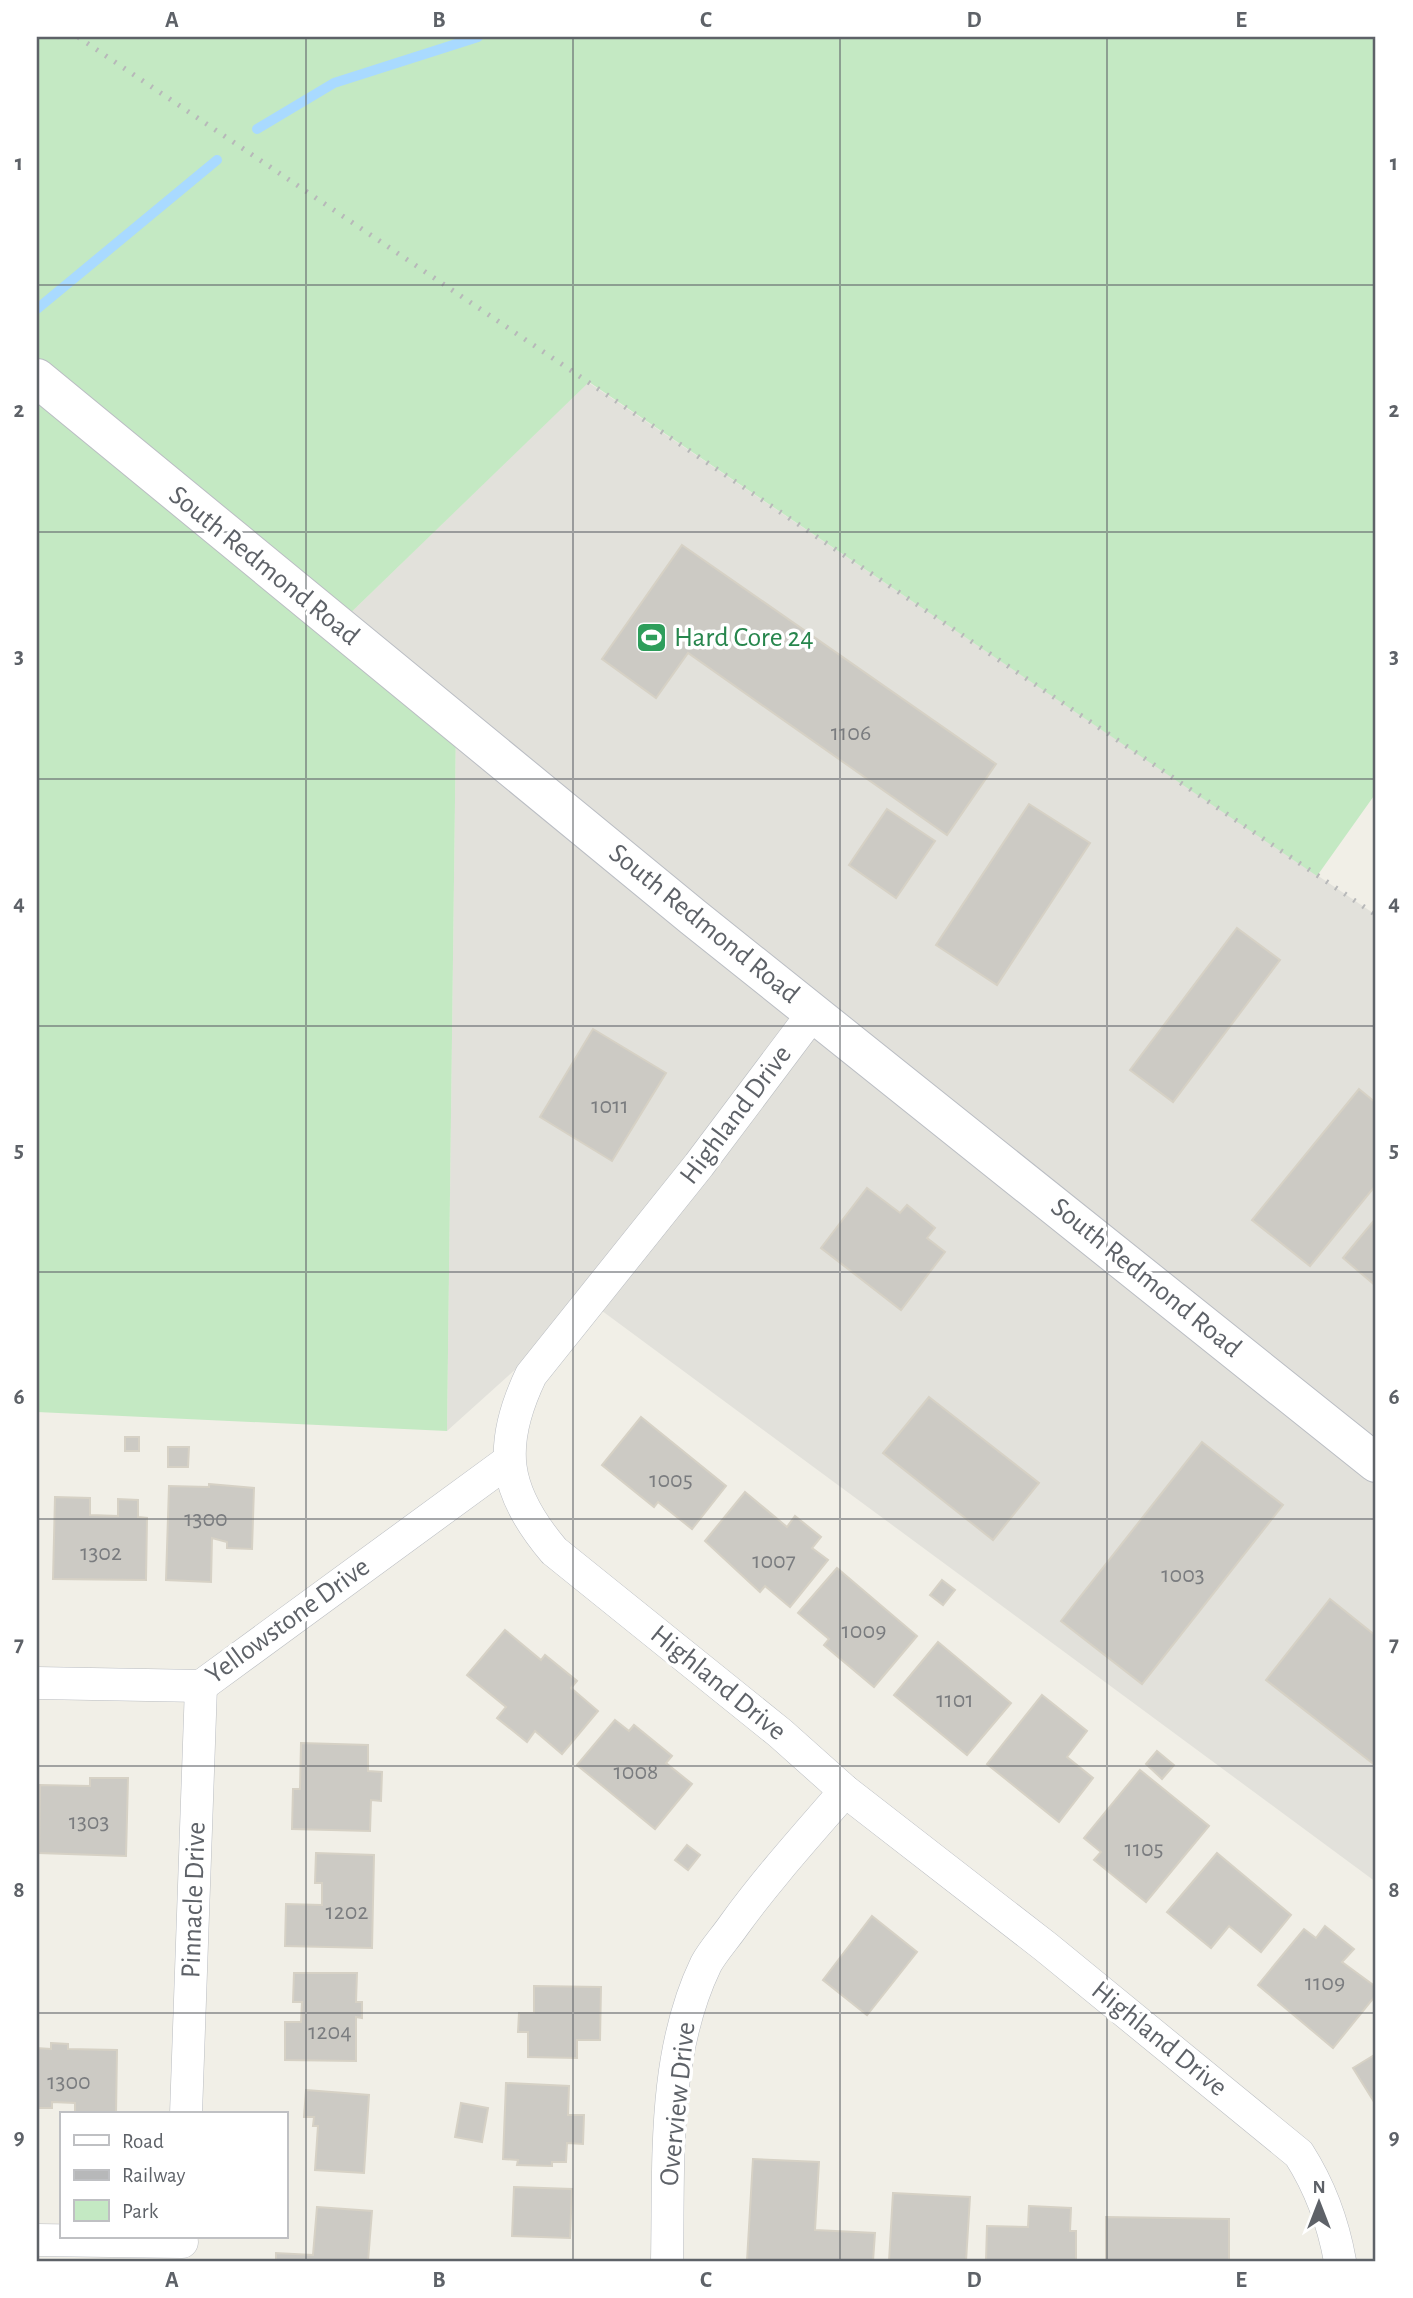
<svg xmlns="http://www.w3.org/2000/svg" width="1413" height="2298" viewBox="0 0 1413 2298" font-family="'Alegreya Sans',sans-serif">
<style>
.industrial{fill:#e2e1db}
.green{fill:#c4e9c3}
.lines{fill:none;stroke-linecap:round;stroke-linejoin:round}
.stream{stroke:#a9daff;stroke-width:10}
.building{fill:#cccac4;stroke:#d6d1c5;stroke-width:2}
.street-casing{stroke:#b9bcc1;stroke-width:33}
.secondary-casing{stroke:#babdc3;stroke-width:40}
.street{stroke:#fff;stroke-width:32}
.secondary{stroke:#fff;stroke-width:38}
.rail{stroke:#b7b8b9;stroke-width:5;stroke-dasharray:2 9;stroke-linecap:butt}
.grid{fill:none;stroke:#5e6268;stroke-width:2;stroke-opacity:0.55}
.labels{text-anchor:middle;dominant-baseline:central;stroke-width:7;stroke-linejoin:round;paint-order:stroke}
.number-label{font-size:24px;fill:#7a7c7f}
.street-label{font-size:28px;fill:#5e6268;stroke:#fff}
.leisure-label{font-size:28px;fill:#27864d;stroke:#fff;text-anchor:start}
.neatline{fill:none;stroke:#5e6268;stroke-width:2.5}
.grid-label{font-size:23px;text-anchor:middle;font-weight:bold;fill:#5e6268}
</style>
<rect width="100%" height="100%" fill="#f1efe7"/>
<polygon class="industrial" points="588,382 1376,915 1376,1882 590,1302 447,1431 456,722 337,626"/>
<g class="green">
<polygon points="37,37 1376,37 1376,793 1317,876 589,382 337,626 37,384"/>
<polygon points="37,391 456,722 447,1431 37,1412"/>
</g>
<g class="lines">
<g class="stream">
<polyline points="257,129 334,83 478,37"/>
<polyline points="37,309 217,160"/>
</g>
</g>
<g class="building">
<polygon points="682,545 996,764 947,835 688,653 656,698 602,659"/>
<polygon points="1029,804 1090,843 997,985 936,945"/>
<polygon points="887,809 935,841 896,898 849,865"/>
<polygon points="1237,928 1280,960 1173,1102 1130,1070"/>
<polygon points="593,1029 666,1073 612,1161 540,1117"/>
<polygon points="1359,1089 1376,1103 1376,1185 1310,1266 1252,1220"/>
<polygon points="867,1188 900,1213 907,1205 935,1228 927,1238 945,1252 901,1310 821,1248"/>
<polygon points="1376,1218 1376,1286 1343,1258"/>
<polygon points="929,1397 1039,1483 993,1540 883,1453"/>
<polygon points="641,1417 726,1486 692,1529 658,1502 654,1507 602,1465"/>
<rect x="125" y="1437" width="14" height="14"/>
<polygon points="1202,1442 1283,1505 1142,1684 1061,1621"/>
<polygon points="168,1447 189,1447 188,1467 168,1467"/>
<polygon points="209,1484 254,1488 252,1549 227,1548 227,1542 212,1538 211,1582 166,1580 169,1486 209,1487"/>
<polygon points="745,1492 787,1527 795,1516 821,1537 812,1548 828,1560 790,1607 765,1586 760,1592 705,1541"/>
<polygon points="55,1497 90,1498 90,1515 118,1516 118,1499 138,1500 138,1517 147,1518 146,1580 53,1579"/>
<polygon points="837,1568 917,1636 874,1687 824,1645 829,1639 798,1613"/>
<polygon points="942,1580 955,1590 943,1605 930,1595"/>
<polygon points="1330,1599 1376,1636 1376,1766 1266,1680"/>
<polygon points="505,1630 541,1660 545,1655 577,1681 571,1688 598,1711 562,1754 535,1731 527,1742 497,1718 506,1707 467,1675"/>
<polygon points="938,1642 1011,1703 967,1755 894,1695"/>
<polygon points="1042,1695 1087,1731 1067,1757 1093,1778 1059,1822 987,1764"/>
<polygon points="615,1720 629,1731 634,1725 672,1756 666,1763 692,1784 655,1829 577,1765"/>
<polygon points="301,1743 368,1745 368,1771 382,1772 381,1801 371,1800 370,1831 292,1829 293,1789 300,1789"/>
<polygon points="1157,1751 1174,1765 1162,1779 1146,1764"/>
<polygon points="1140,1770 1209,1826 1146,1902 1094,1860 1101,1852 1084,1838"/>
<polygon points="90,1778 128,1778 126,1856 39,1853 40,1785 90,1786"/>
<polygon points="687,1845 700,1855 688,1870 675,1860"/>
<polygon points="316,1853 374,1855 372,1948 285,1946 286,1904 322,1905 322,1883 315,1883"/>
<polygon points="1217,1853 1291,1915 1261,1952 1229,1926 1211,1948 1167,1912"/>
<polygon points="872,1916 917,1952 867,2015 823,1980"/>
<polygon points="1325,1926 1354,1949 1342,1962 1376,1987 1376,1995 1333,2048 1258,1985 1304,1929 1316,1938"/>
<polygon points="294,1973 357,1973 356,2002 362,2002 362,2018 356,2017 356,2061 285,2060 285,2022 301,2022 302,2002 293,2002"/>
<polygon points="534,1986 601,1987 600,2040 577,2040 577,2058 528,2057 528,2032 518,2032 519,2013 534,2013"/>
<polygon points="51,2043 68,2044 68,2049 117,2050 116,2114 75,2114 75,2103 52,2102 52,2108 37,2108 37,2048 51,2049"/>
<polygon points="1376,2054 1376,2105 1353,2068"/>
<polygon points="506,2083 569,2086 568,2115 584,2115 583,2144 567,2143 566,2162 552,2162 552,2166 517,2165 518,2160 503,2159"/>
<polygon points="306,2090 369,2095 364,2173 315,2170 318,2126 313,2126 314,2117 304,2117"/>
<polygon points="461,2103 488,2108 482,2142 455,2137"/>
<polygon points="753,2159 819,2162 815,2230 875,2233 873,2261 747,2261"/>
<polygon points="514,2187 572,2189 570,2238 512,2236"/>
<polygon points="893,2193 970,2197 966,2261 889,2261"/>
<polygon points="1029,2206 1071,2208 1070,2231 1076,2231 1076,2261 986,2261 987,2226 1028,2227"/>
<polygon points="317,2207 372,2211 368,2261 276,2261 276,2253 313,2255"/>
<polygon points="1106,2217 1229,2219 1229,2261 1106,2261"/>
</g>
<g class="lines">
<defs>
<g id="street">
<path d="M 814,1012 L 699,1165 L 531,1375 C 497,1446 503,1491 554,1551 L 780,1733 L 845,1791 L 1046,1947 L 1299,2154 C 1320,2187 1333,2222 1340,2261"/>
<polyline points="37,1683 201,1686 507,1462"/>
<polyline points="186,2114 201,1686"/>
<polyline points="37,2240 182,2242"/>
<path d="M 667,2261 C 669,2162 662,2055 706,1964 C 713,1951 725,1938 734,1925 C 768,1878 807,1835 845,1791"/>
</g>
<polyline id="secondary" points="37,378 693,917 1376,1463"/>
</defs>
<use href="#street" class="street-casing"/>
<use href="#secondary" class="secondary-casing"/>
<use href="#street" class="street"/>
<use href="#secondary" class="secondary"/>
<polyline class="rail" points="78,37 1376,915"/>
</g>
<path class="grid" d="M 306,37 L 306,2261M 573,37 L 573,2261M 840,37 L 840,2261M 1107,37 L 1107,2261M 37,285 L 1376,285M 37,532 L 1376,532M 37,779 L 1376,779M 37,1026 L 1376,1026M 37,1272 L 1376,1272M 37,1519 L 1376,1519M 37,1766 L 1376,1766M 37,2013 L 1376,2013"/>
<defs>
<symbol id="stadium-square" viewBox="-11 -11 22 22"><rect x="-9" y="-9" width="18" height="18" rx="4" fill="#2e9e5b" stroke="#fff"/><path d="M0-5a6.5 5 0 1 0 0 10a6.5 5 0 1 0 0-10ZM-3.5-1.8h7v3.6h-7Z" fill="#fff"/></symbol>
</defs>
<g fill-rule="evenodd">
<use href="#stadium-square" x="634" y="620" width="35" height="35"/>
</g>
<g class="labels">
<g class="number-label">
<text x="851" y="733">1106</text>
<text x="610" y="1106">1011</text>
<text x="671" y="1480">1005</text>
<text x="206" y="1519">1300</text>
<text x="101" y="1553">1302</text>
<text x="774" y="1561">1007</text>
<text x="1183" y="1575">1003</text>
<text x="864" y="1631">1009</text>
<text x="955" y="1700">1101</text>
<text x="636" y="1772">1008</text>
<text x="89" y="1822">1303</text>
<text x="1144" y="1849">1105</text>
<text x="347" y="1912">1202</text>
<text x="1325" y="1983">1109</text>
<text x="330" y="2032">1204</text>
<text x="69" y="2082">1300</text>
</g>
<g class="street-label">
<text transform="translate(264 566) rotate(39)">South Redmond Road</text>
<text transform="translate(704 924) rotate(39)">South Redmond Road</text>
<text transform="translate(736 1115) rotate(-53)">Highland Drive</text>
<text transform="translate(1146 1278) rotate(39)">South Redmond Road</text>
<text transform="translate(288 1621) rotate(-36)">Yellowstone Drive</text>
<text transform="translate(718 1683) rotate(39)">Highland Drive</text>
<text transform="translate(194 1900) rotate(-88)">Pinnacle Drive</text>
<text transform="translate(1159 2039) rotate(39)">Highland Drive</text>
<text transform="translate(678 2104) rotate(-84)">Overview Drive</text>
</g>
<g class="leisure-label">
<text x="674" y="638">Hard Core 24</text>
</g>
</g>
<rect width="1413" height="2298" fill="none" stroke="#ffffff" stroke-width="77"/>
<rect x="60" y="2112" width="228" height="126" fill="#ffffff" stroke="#bfc0c3" stroke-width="2"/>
<rect x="74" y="2135" width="35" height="10" fill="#ffffff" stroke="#bfc0c3" stroke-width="2"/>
<text x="122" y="2148" font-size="21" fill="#5e6268">Road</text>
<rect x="74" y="2170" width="35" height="10" fill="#b7b8b9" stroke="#bfc0c3" stroke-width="2"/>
<text x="122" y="2182" font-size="21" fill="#5e6268">Railway</text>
<rect x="74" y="2200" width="35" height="21" fill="#c4e9c3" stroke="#bfc0c3" stroke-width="2"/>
<text x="122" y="2218" font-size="21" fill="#5e6268">Park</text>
<g transform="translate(1319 2203)" stroke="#ffffff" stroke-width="5" paint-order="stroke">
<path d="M0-5L12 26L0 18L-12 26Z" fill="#5e6268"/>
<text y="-10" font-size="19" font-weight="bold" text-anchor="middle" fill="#5e6268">N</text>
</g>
<rect x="38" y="38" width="1336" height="2222" class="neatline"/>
<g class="grid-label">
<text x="172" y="27">A</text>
<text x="439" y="27">B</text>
<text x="706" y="27">C</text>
<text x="974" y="27">D</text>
<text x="1241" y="27">E</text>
<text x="19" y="170">1</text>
<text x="1394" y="170">1</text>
<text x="19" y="417">2</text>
<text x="1394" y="417">2</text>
<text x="19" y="663">3</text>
<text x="1394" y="663">3</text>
<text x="19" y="910">4</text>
<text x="1394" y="910">4</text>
<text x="19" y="1157">5</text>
<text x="1394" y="1157">5</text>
<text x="19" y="1404">6</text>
<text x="1394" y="1404">6</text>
<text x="19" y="1651">7</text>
<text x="1394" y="1651">7</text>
<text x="19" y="1897">8</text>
<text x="1394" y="1897">8</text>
<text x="19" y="2144">9</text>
<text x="1394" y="2144">9</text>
<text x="172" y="2287">A</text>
<text x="439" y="2287">B</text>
<text x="706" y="2287">C</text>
<text x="974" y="2287">D</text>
<text x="1241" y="2287">E</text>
</g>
</svg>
